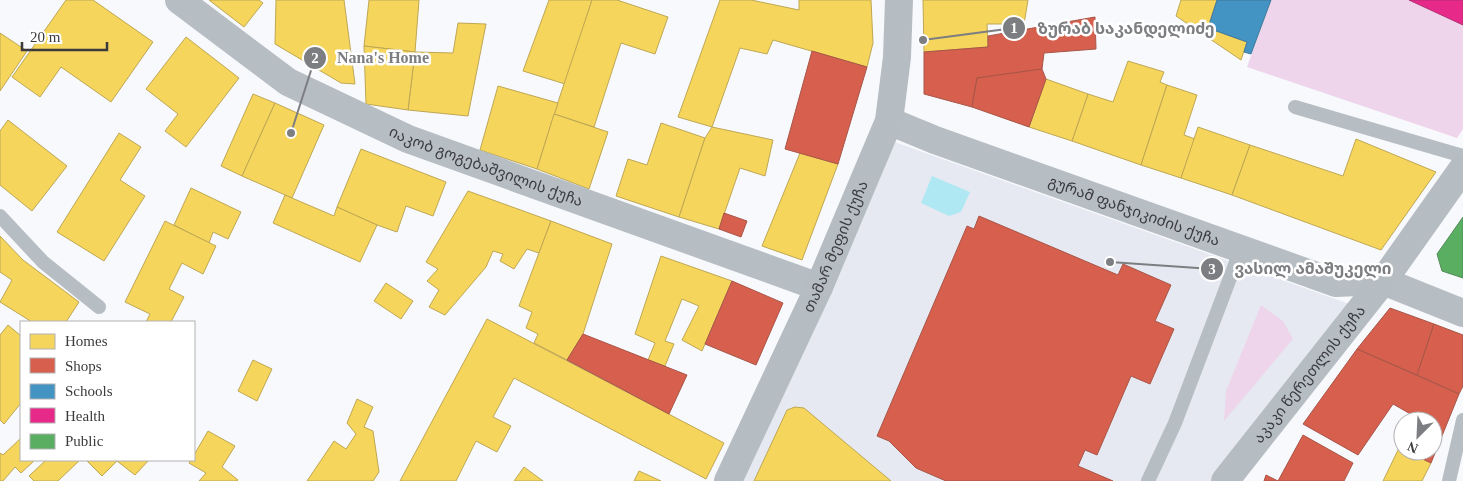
<svg xmlns="http://www.w3.org/2000/svg" width="1463" height="481" viewBox="0 0 1463 481" font-family="'Times New Roman','Noto Sans Georgian',serif">
<style>
.built{fill:#e6e9f1}
.green{fill:#eed5eb}
.water{fill:#afe8f3}
.homes{fill:#f6d55c;stroke:#bea753}
.shops{fill:#d6604d;stroke:#a85548}
.schools{fill:#4393c3;stroke:#41799b}
.health{fill:#e7298a;stroke:#b32e73}
.public{fill:#5aae61;stroke:#518c56}
.lines{fill:none;stroke-linecap:round;stroke-linejoin:round}
.service{stroke:#b6bdc3;stroke-width:14}
.minor{stroke:#b6bdc3;stroke-width:28}
.secondary{stroke:#b5bdc2;stroke-width:28}
.labels{text-anchor:middle;dominant-baseline:central;stroke-width:5;stroke-linejoin:round;paint-order:stroke}
.street-label{font-size:15px;fill:#3b3b3e;stroke:#fff}
.leader{fill:none;stroke:#7d7e81;stroke-width:2}
.callout-dot{fill:#7d7e81;stroke:#fff;stroke-width:2}
.mark-label{font-size:15px;text-anchor:middle;font-weight:bold;fill:#fff}
.callout-label{font-size:16px;text-anchor:middle;font-weight:bold;fill:#7d7e81;stroke:#fff;stroke-width:5;stroke-linejoin:round;paint-order:stroke}
</style>
<rect width="100%" height="100%" fill="#f8f9fd"/>
<polygon class="built" points="892,141 1355,306 1216,481 736,481"/>
<g class="green">
<polygon points="1271,0 1409,0 1463,25 1463,129 1457,138 1247,67"/>
<polygon points="1261,305 1283,321 1293,339 1224,421 1226,391"/>
</g>
<polygon class="water" points="932,176 970,192 961,212 949,216 921,203"/>
<g class="homes">
<polygon points="66,0 93,0 153,42 111,102 61,67 40,97 12,77"/>
<polygon points="209,0 259,0 263,3 244,27"/>
<polygon points="276,0 344,0 355,84 341,83 275,44"/>
<polygon points="369,0 419,0 415,52 364,46"/>
<polygon points="549,0 592,0 565,84 523,71"/>
<polygon points="592,0 617,0 668,17 655,54 621,43 594,127 554,114"/>
<polygon points="720,0 751,0 799,10 799,0 871,0 873,43 867,67 773,40 767,54 740,48 712,127 678,117"/>
<polygon points="923,0 1028,0 1024,24 987,24 988,47 924,52"/>
<polygon points="1181,0 1217,0 1208,28 1247,42 1241,60 1176,16"/>
<polygon points="458,23 486,24 468,116 408,110 415,52 453,53"/>
<polygon points="0,33 27,51 0,91"/>
<polygon points="186,37 239,78 186,147 165,131 178,114 146,89"/>
<polygon points="364,46 415,52 408,110 366,104"/>
<polygon points="1128,61 1164,72 1160,82 1167,85 1141,165 1072,141 1088,94 1113,102"/>
<polygon points="1046,79 1088,94 1072,141 1029,127"/>
<polygon points="1167,85 1197,95 1184,135 1195,139 1181,178 1141,165"/>
<polygon points="498,86 558,103 537,169 480,150"/>
<polygon points="253,94 275,103 242,176 221,166"/>
<polygon points="275,103 324,125 292,198 242,176"/>
<polygon points="554,114 608,132 589,189 537,169"/>
<polygon points="8,120 67,166 32,211 0,185 0,131"/>
<polygon points="661,123 705,138 679,217 616,196 628,159 647,165"/>
<polygon points="712,127 773,140 765,176 740,168 719,229 679,217 705,138"/>
<polygon points="1198,127 1250,145 1232,195 1181,178"/>
<polygon points="119,133 141,147 120,180 145,196 104,261 57,232"/>
<polygon points="1356,139 1436,172 1381,250 1232,195 1250,145 1343,176"/>
<polygon points="361,149 446,182 433,216 406,206 397,232 377,225 337,207"/>
<polygon points="800,153 838,164 802,260 762,246"/>
<polygon points="191,188 241,212 228,239 213,232 209,243 174,225"/>
<polygon points="468,191 551,221 539,253 527,249 514,269 500,261 503,254 493,251 486,267 445,315 429,307 439,290 427,281 438,269 426,262"/>
<polygon points="285,195 334,216 337,207 377,225 360,262 273,223"/>
<polygon points="165,221 216,246 203,274 182,263 169,289 184,297 171,322 146,322 150,314 125,302"/>
<polygon points="551,221 612,244 583,334 567,360 534,343 538,334 526,328 532,312 519,306"/>
<polygon points="0,236 23,260 79,302 66,322 32,322 0,302 12,280 0,272"/>
<polygon points="661,256 732,281 702,351 682,340 699,306 682,299 665,341 674,344 665,366 648,360 655,343 635,334"/>
<polygon points="386,283 413,301 401,319 374,301"/>
<polygon points="487,319 724,443 706,479 514,378 493,417 511,426 497,452 476,441 456,481 400,481"/>
<polygon points="8,325 21,336 21,403 4,424 0,420 0,335"/>
<polygon points="253,360 272,369 257,401 238,391"/>
<polygon points="357,399 373,407 364,427 373,431 379,472 373,481 307,481 334,441 346,449 356,434 347,423"/>
<polygon points="795,407 804,408 891,481 754,481 787,410"/>
<polygon points="208,431 235,446 222,467 238,480 237,481 199,481 206,473 189,463 191,460 194,460 194,455"/>
<polygon points="21,438 21,460 35,460 21,473 15,467 3,481 0,481 0,453 3,455"/>
<polygon points="1399,448 1431,463 1422,481 1383,481"/>
<polygon points="46,460 80,460 58,481 34,481 29,476"/>
<polygon points="86,460 149,460 135,475 117,461 102,476"/>
<polygon points="524,467 543,481 514,481"/>
<polygon points="639,471 661,481 634,481"/>
</g>
<g class="shops">
<polygon points="1095,17 1096,49 1044,53 1042,69 977,78 972,107 924,94 924,52 988,47 988,36"/>
<polygon points="812,51 867,67 838,164 785,149"/>
<polygon points="1042,69 1046,79 1029,127 972,107 977,78"/>
<polygon points="724,213 747,221 741,237 719,229"/>
<polygon points="979,216 1118,275 1123,264 1171,285 1155,321 1174,329 1150,384 1131,376 1097,455 1085,450 1078,466 1113,481 946,481 916,468 889,441 877,436 967,226 974,229"/>
<polygon points="732,281 783,303 756,365 705,344"/>
<polygon points="1390,308 1434,324 1417,375 1357,349"/>
<polygon points="1434,324 1463,335 1463,386 1459,394 1417,375"/>
<polygon points="583,334 687,375 669,414 567,360"/>
<polygon points="1357,349 1459,394 1431,463 1406,451 1433,451 1433,421 1411,421 1414,416 1393,404 1358,455 1303,424"/>
<polygon points="1303,435 1353,463 1344,481 1264,481 1266,475 1278,481"/>
</g>
<polygon class="schools" points="1217,0 1271,0 1251,54 1244,52 1247,42 1208,28"/>
<polygon class="health" points="1409,0 1463,0 1463,25"/>
<polygon class="public" points="1463,217 1463,278 1442,271 1437,254"/>
<g class="lines">
<g class="service">
<polyline points="1295,107 1463,156"/>
<polyline points="0,216 43,262 99,307"/>
<polyline points="1148,481 1175,423 1241,249"/>
<polyline points="1449,481 1463,420"/>
</g>
<g class="minor">
<path id="s1" d="M 179,0 L 288,82 L 408,139 L 819,287"/>
<path id="s2" d="M 889,121 L 935,140 L 1336,283 L 1383,281 L 1463,313"/>
</g>
<g class="secondary">
<path id="s3" d="M 728,481 L 819,287 L 889,121 L 897,57 L 899,0"/>
<path id="s4" d="M 1225,481 L 1383,281 L 1463,168"/>
</g>
</g>
<g class="labels">
<g class="street-label">
<text stroke="none"><textPath href="#s1" startOffset="352">იაკობ გოგებაშვილის ქუჩა</textPath></text>
<text stroke="none"><textPath href="#s2" startOffset="261">გურამ ფანჯიკიძის ქუჩა</textPath></text>
<text stroke="none"><textPath href="#s3" startOffset="258">თამარ მეფის ქუჩა</textPath></text>
<text stroke="none"><textPath href="#s4" startOffset="136">აკაკი წერეთლის ქუჩა</textPath></text>
</g>
</g>
<path class="leader" d="M923 40L1014 28M291 133L315 58M1110 262L1212 269"/>
<g class="callout-dot">
<circle cx="923" cy="40" r="5"/>
<circle cx="291" cy="133" r="5"/>
<circle cx="1110" cy="262" r="5"/>
<circle cx="1014" cy="28" r="12"/>
<circle cx="315" cy="58" r="12"/>
<circle cx="1212" cy="269" r="12"/>
</g>
<g class="mark-label">
<text x="1014" y="33">1</text>
<text x="315" y="63">2</text>
<text x="1212" y="274">3</text>
</g>
<g class="callout-label">
<text x="1126" y="34">ზურაბ საკანდელიძე</text>
<text x="383" y="63">Nana's Home</text>
<text x="1313" y="274">ვასილ ამაშუკელი</text>
</g>
<rect x="20" y="321" width="175" height="140" fill="#ffffff" stroke="#b1b1b2"/>
<rect x="30" y="334" width="25" height="15" fill="#f6d55c" stroke="#b1b1b2"/>
<text x="65" y="346" font-size="15" fill="#3b3b3e">Homes</text>
<rect x="30" y="358" width="25" height="15" fill="#d6604d" stroke="#b1b1b2"/>
<text x="65" y="371" font-size="15" fill="#3b3b3e">Shops</text>
<rect x="30" y="384" width="25" height="15" fill="#4393c3" stroke="#b1b1b2"/>
<text x="65" y="396" font-size="15" fill="#3b3b3e">Schools</text>
<rect x="30" y="408" width="25" height="15" fill="#e7298a" stroke="#b1b1b2"/>
<text x="65" y="421" font-size="15" fill="#3b3b3e">Health</text>
<rect x="30" y="434" width="25" height="15" fill="#5aae61" stroke="#b1b1b2"/>
<text x="65" y="446" font-size="15" fill="#3b3b3e">Public</text>
<g transform="translate(1418 436) rotate(204)"><circle r="24" fill="#ffffff" stroke="#b1b1b2"/>
<path d="M0-4L9 19L0 12L-9 19Z" fill="#7d7e81"/>
<text y="-8" font-size="14" font-weight="bold" text-anchor="middle" fill="#3b3b3e">N</text>
</g>
<path d="M22 42v8h85v-8" fill="none" stroke="#3b3b3e" stroke-width="2.5"/>
<text x="30" y="42" font-size="15" fill="#3b3b3e" stroke="#ffffff" stroke-width="4" paint-order="stroke">20 m</text>
</svg>
